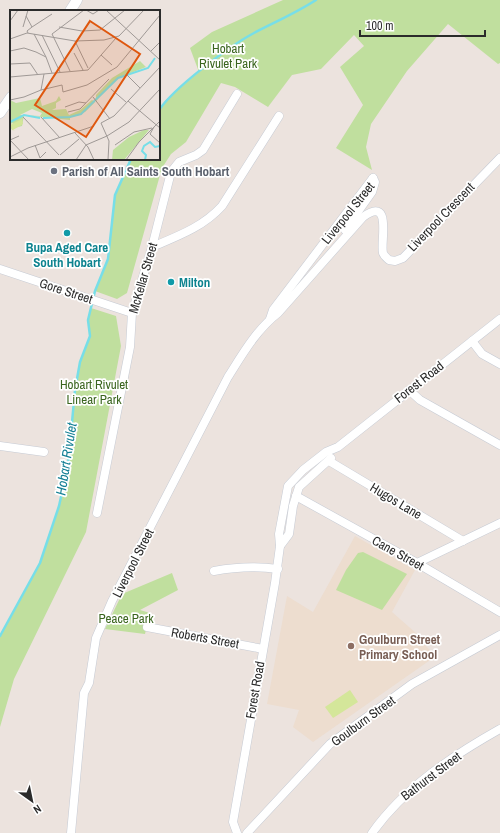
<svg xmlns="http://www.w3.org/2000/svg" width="500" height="833" viewBox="0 0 500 833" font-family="'Archivo Narrow',sans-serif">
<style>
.education{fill:#edddcf}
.green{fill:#c0df9e}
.pitch{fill:#d4e69a}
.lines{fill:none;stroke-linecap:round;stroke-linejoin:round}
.stream{stroke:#77dee8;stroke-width:2.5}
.minor-casing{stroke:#c6cbd4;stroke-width:9}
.tertiary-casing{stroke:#c6cbd4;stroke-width:11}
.minor{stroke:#fff;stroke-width:8}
.tertiary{stroke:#fff;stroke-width:10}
.worship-dot{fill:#6b7280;stroke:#fff;stroke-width:1.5}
.culture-dot{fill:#0f9aa8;stroke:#fff;stroke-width:1.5}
.education-dot{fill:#8d6e63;stroke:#fff;stroke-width:1.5}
.labels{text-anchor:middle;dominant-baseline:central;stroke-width:3.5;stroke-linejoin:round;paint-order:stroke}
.park-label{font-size:13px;fill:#3a651e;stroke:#fff}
.worship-label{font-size:13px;font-weight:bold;fill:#5b616d;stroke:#fff;text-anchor:start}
.street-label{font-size:13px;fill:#2b2b2b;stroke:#fff}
.culture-label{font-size:13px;font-weight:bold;fill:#0d838f;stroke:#fff}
.education-label{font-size:13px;font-weight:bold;fill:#785e54;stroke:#fff;text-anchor:start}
.water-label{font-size:14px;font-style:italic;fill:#158095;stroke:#fff}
.inset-river{fill:none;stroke:#77dee8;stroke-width:2}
.inset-road{fill:none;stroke:#9f9996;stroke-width:1}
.view{fill:#df570e;fill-opacity:0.15;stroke:#df570e;stroke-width:2}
.inset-edge{fill:none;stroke:#2b2b2b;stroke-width:2}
</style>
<rect width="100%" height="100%" fill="#ece3de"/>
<polygon class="education" points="355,536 415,570 392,612 417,634 416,636 436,656 313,742 293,727 299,710 267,704 287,596 313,612"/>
<g class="green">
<polygon points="283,0 500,0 500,63 498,64 448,24 407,71 371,124 366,147 372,170 336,148 363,105 340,67 364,46 354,35 321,69 292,75 268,107 235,87 221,83 186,142 171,154 162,168 127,293 117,299 95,291 108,259 115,195 131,159 159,159 159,110 166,100 199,72 190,48 212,32"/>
<polygon points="91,308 116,316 121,346 86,532 14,679 0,727 0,636 40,563 59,506 68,465 75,390 80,362 90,336 88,320"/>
<polygon points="363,552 407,574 382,610 336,590 346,570 358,553"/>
<polygon points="172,573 178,590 140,610 150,613 145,634 105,629 122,594"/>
</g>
<polygon class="pitch" points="350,690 358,702 333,718 325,707"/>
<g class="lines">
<g class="stream">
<path d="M 159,110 C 175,87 228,47 254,33 C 275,22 296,13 316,0"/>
<polyline points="0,636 40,563 59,506 68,465 75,390 80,362 90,336 88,320 95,291 108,259 115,195 131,159"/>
</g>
<defs>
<g id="minor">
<polyline points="345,230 372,192 375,182 373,178"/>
<path d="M 152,247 C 178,236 203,227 222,206 L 279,116"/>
<polyline points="0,269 132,313"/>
<polyline points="270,319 273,310 373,178"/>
<polyline points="472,341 482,354 500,364"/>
<polyline points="409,390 420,400 500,445"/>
<polyline points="0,446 44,452"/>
<polyline points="329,461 463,541"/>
<polyline points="296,496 417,563 500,612"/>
<polyline points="97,513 130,347 132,313 152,247 171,172 179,162 196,155 203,150 237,94"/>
<polyline points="280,546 289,534 293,506 299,487 331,458"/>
<polyline points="417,563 500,523"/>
<path d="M 214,571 C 236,567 256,566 278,569"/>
<polyline points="147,627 263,649"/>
<path d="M 71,833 L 84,693 L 89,683 L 96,638 L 112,601 L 228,377 C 242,355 256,330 278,313 L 363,217 C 393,195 380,242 383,253 C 384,256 387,258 389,260 L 395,261 L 403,258 L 500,158"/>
<polyline points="237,833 233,822 275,583 280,546 279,534 288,486 303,470 326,452 338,447 500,319"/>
<polyline points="247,833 330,744 412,684 500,635"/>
<path d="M 372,833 C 404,788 452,756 500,729"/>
</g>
<g id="tertiary">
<polyline points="70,11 77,0"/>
<polyline points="0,113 11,97"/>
</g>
</defs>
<use href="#minor" class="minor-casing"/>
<use href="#tertiary" class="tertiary-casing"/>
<use href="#minor" class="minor"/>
<use href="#tertiary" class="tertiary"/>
</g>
<circle class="worship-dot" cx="54" cy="171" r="4"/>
<g class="culture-dot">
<circle cx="67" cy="233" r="4"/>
<circle cx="171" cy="282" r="4"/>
</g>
<circle class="education-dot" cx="351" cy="646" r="4"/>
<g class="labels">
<g class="park-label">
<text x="228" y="48">Hobart<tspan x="228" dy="15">Rivulet Park</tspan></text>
<text x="94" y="384">Hobart Rivulet<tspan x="94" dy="15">Linear Park</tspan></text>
<text x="126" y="618">Peace Park</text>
</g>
<g class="worship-label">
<text x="62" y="171">Parish of All Saints South Hobart</text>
</g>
<g class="street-label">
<text transform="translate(348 213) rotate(-51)">Liverpool Street</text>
<text transform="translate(441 217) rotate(-46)">Liverpool Crescent</text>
<text transform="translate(143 278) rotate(-74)">McKellar Street</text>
<text transform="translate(66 291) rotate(18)">Gore Street</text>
<text transform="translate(419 382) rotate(-38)">Forest Road</text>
<text transform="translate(396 501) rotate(31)">Hugos Lane</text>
<text transform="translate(398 553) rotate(29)">Cane Street</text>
<text transform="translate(133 563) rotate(-63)">Liverpool Street</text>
<text transform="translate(205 638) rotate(10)">Roberts Street</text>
<text transform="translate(255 690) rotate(-80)">Forest Road</text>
<text transform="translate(363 721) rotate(-36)">Goulburn Street</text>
<text transform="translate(431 776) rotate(-37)">Bathurst Street</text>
</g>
<g class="culture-label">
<text x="67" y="247">Bupa Aged Care<tspan x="67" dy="15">South Hobart</tspan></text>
<text x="179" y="282" text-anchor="start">Milton</text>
</g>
<g class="education-label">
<text x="359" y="639">Goulburn Street<tspan x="359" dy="15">Primary School</tspan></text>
</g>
<g class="water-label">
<text transform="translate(66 459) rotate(-81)">Hobart Rivulet</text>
</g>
</g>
<g transform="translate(10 10)">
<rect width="150" height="150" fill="#ece3de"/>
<path d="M 130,51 L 136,57 L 108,68 L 86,91 L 86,85 L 102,68 ZM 49,86 L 51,90 L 46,93 L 46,98 L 42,100 L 56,99 L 59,105 L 70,100 L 82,90 L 85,92 L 75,102 L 60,107 L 60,110 L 14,105 L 12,116 L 0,119 L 3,113 L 0,114 L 0,90 L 6,93 L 30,88 L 32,96 L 46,91 ZM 22,99 L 32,103 L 30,106 L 10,105 ZM 134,120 L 139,120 L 114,150 L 102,150 L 103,140 L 119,127 Z" fill="#c0df9e" fill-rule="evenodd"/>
<path d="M 12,109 L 13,114 L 3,120 L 6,121 L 2,120 L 0,115 Z" fill="#d4e69a"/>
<path class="inset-river" d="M 33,108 L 60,107 L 71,104 L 108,68 L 138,58 L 145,48M 0,112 L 14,105 L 30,108M 135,150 L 136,145 L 132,141 L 134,136 L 140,132 L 145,137 L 150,136"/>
<path class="inset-road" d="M 76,0 L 83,4 L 89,0M 96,0 L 150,50M 16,6 L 22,17M 0,11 L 8,0M 13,17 L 18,0M 49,17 L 72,21 L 90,20 L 115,0M 18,23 L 17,21 L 22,17 L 42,4M 24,24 L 36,47M 32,25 L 50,62M 0,29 L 17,23 L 65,31 L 94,30 L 109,26 L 134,0M 65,31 L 78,58M 0,41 L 14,38 L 26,42 L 36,47 L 42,63M 141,41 L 150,32M 64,43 L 73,60M 91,45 L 102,55M 0,54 L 20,53 L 28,65M 60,61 L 42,24 L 74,0M 34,64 L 31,80 L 52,75 L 53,82 L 77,75 L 107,57 L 150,5M 117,65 L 130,78M 0,67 L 78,60 L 106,28M 101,79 L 116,92M 83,87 L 100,109M 0,90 L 14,87 L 31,80M 118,91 L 150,118M 55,97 L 69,92 L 76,93M 58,102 L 70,99 L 99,69M 13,107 L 49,145M 31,107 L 50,128M 144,117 L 140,124 L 150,133M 65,123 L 78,137 L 84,150M 9,126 L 0,130 L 19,150M 97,126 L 119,112 L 150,79M 25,135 L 30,148 L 36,142M 105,135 L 124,122 L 142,118M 50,145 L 69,129M 0,147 L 18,138 L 84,116M 66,150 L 76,135 L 97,126M 98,150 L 99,131 L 91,113 L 104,106 L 150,57M 116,150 L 129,132 L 150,111"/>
<path class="view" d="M 80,11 L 130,44 L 76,127 L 25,95 Z"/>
<rect width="150" height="150" class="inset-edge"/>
</g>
<g transform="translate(32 801) rotate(147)" stroke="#ffffff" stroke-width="3" paint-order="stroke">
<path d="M0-3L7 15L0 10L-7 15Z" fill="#2b2b2b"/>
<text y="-6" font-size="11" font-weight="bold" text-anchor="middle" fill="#2b2b2b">N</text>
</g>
<path d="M360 30v6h125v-6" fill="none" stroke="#2b2b2b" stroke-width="2"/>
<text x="366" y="30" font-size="12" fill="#2b2b2b" stroke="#ffffff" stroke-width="3" paint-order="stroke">100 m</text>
</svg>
